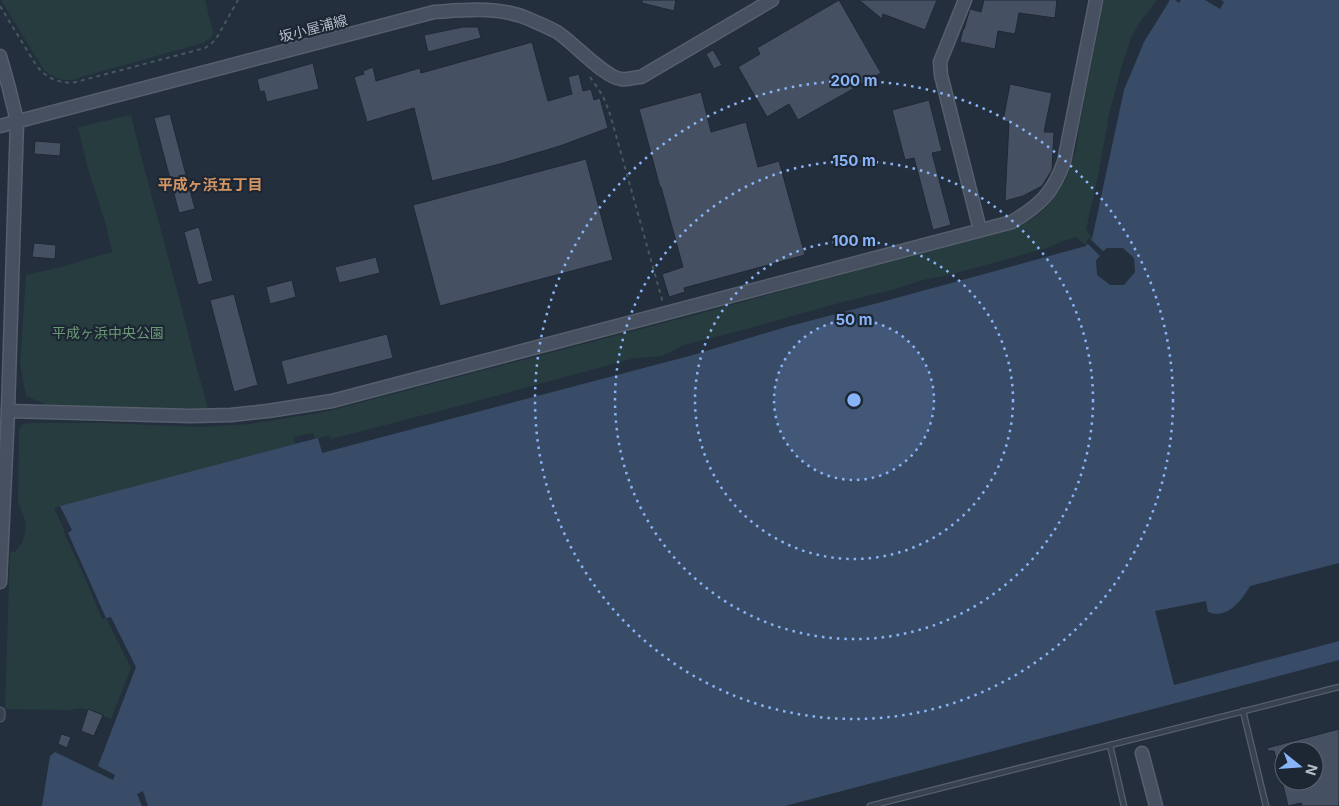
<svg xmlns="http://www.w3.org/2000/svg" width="1339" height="806" viewBox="0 0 1339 806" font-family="Inter,'Noto Sans JP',sans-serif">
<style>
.green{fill:#263c3f}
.water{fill:#394c67}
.pier{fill:#242f3e}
.building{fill:#455162;stroke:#1f2835}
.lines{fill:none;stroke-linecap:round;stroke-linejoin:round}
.lane-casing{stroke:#565f6c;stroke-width:7}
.street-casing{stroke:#565f6c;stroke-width:11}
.secondary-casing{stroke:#565f6c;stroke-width:15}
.path{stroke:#44595c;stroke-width:2;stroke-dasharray:4 4;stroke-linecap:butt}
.lane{stroke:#38414e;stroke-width:4.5}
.street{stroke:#38414e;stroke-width:9}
.secondary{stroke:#465061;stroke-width:12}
.ring{fill:none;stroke:#8ab4f8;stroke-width:2.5;stroke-dasharray:2.5 5}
.labels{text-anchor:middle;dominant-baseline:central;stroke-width:4.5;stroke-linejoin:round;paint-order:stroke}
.street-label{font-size:14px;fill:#b4bcc9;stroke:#1d2633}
.park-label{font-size:14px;fill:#6b9a76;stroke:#1d2633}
.neighbourhood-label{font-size:15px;font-weight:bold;fill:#d59563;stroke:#1d2633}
.centre{fill:#8ab4f8;stroke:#1d2633;stroke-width:2.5}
.ring-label{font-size:15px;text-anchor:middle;font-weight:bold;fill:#8ab4f8;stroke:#1d2633;stroke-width:4.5;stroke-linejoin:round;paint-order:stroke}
</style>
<rect width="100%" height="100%" fill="#242f3e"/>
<g class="green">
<polygon points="1,0 205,0 213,32 211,38 203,43 81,77 72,80 64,80 56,78 44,70"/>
<path d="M 1104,0 L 1157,0 L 1140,22 L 1131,38 L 1122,65 L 1109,115 L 1099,171 L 1086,229 L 1090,236 L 1104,249 L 1098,255 L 1076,237 L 1063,241 L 1047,248 L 945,276 L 923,280 L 895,289 L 843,302 L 739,331 L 684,345 L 662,356 L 635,358 L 455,407 L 331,439 L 330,435 L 315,439 L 313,433 L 294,437 L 295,444 L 54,508 L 64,529 L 64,533 L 86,580 L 102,619 L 106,618 L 131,668 L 111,719 L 82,708 L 70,710 L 5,709 L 10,551 L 15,552 C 29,536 28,521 18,503 L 19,429 L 23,424 L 33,423 L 104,423 L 200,427 L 250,424 L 325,412 L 713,310 L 874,266 L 906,258 L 1009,230 L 1031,219 L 1043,210 L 1050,203 L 1066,180 L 1076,150 L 1080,122 Z"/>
<path d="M 131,115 C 150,195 174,274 193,354 C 197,372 204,390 208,409 L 52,407 L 26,396 L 20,364 L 26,275 L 61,267 L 112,252 L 106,225 L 88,169 L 78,127 Z"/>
</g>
<path class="water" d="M 1170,0 L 1175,0 L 1179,3 L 1181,0 L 1205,0 L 1220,9 L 1224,2 L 1221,0 L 1339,0 L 1339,563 L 1250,586 C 1242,600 1227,620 1208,612 L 1206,601 L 1155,611 L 1174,685 L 1339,641 L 1339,660 L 785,806 L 148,806 L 143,791 L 137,794 L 142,806 L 42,806 L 50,756 L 55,752 L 113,780 L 115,775 L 98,766 L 136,667 L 111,617 L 106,618 L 68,533 L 72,530 L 60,506 L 318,438 L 322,453 L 693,355 L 786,327 L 878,303 L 1086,246 L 1092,239 L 1124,90 L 1144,42 Z"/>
<polygon class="pier" points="1089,238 1103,251 1107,248 1123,248 1134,258 1135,272 1124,285 1110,285 1097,275 1096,260 1100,256 1086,242"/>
<g class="building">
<polygon points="642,0 676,0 674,11 642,3"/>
<polygon points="839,0 881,73 798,120 789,104 767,117 738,67 760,54 757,48"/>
<polygon points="859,0 937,0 925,30 883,14 882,19"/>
<polygon points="984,0 1057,0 1055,18 1019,13 1015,34 998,31 995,49 960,42 963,29 964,29 970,9 981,12"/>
<polygon points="463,27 478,27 481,38 428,52 424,35"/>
<polygon points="532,42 548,101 572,94 568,77 579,74 583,91 591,89 594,100 600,98 608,128 560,146 500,164 432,181 414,108 367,122 354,77 364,74 363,71 373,67 376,81 420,68 421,73"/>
<polygon points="713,50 722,65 714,69 706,54"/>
<polygon points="313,63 319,89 267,102 264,91 260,92 257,79"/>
<polygon points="1010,84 1052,93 1044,132 1054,132 1052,170 1042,186 1023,196 1005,201 1009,122 1003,121"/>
<polygon points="701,92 711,132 746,122 758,167 779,161 805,255 684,288 685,292 669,297 662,274 683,267 661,187 660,187 639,109"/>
<polygon points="929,100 942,151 932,153 951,225 933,230 914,158 905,160 892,110"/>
<polygon points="170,114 195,209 179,213 154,118"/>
<polygon points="35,141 61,143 60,156 34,154"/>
<polygon points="586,159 613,260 440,306 413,205"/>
<polygon points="199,227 213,281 198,285 184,232"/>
<polygon points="34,243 56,245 55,259 32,257"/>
<polygon points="376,257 380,273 339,283 335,267"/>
<polygon points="292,280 296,297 270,304 266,287"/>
<polygon points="234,294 258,385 234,392 210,300"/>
<polygon points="387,334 393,358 287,385 281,361"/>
<polygon points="88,709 103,715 94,736 81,731"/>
<polygon points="1339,729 1339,806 1302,806 1301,803 1288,806 1282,781 1314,781 1314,751 1284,751 1284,778 1281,778 1274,751 1268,751 1267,748"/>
<polygon points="61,734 71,737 67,748 58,744"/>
</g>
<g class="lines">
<defs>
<g id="lane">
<polyline points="1243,711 1266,806"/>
<polyline points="1110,745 1124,806"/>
<polyline points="870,806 1339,687"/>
</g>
<polyline id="street" points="0,712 0,717"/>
<g id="secondary">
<polyline points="965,0 940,62 941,75 980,230"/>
<polyline points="0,56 9,88 17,121 8,411 0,582"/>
<path d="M 0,126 L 434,12 C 465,10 500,6 529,19 C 538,23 548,27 557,32 C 573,42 605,78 621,79 C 627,80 635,77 641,77 L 772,0"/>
<path d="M 8,411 L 191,416 L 231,415 L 268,411 L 332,401 L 1012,222 C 1040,205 1053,193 1064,162 L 1096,0"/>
<polyline points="1142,753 1156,806"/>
</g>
</defs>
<use href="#lane" class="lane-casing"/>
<use href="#street" class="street-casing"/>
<use href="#secondary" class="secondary-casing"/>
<g class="path">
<path d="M 0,6 L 36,65 C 46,78 56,82 72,83 L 205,48 L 211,44 L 216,39 L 238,0"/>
<polyline points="590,77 603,96 610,114 663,303"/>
</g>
<use href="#lane" class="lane"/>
<use href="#street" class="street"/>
<use href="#secondary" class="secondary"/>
</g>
<circle cx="854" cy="400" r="80" fill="#8ab4f8" fill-opacity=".12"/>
<g class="ring">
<circle cx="854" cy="400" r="80"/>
<circle cx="854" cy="400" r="159"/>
<circle cx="854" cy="400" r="239"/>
<circle cx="854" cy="400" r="319"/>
</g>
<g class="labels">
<g class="street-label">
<text transform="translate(313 28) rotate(-15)">坂小屋浦線</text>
</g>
<g class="park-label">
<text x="108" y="332">平成ヶ浜中央公園</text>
</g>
<g class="neighbourhood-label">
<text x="210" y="184">平成ヶ浜五丁目</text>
</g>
</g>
<circle cx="854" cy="400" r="8" class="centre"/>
<g class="ring-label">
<text x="854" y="86">200 m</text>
<text x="854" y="166">150 m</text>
<text x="854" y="246">100 m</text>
<text x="854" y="325">50 m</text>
</g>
<g transform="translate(1299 766) rotate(107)"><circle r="24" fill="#1d2633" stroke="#59626f"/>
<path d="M0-4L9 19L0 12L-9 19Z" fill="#8ab4f8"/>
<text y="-8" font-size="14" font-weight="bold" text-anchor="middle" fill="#b4bcc9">N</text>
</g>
</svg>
